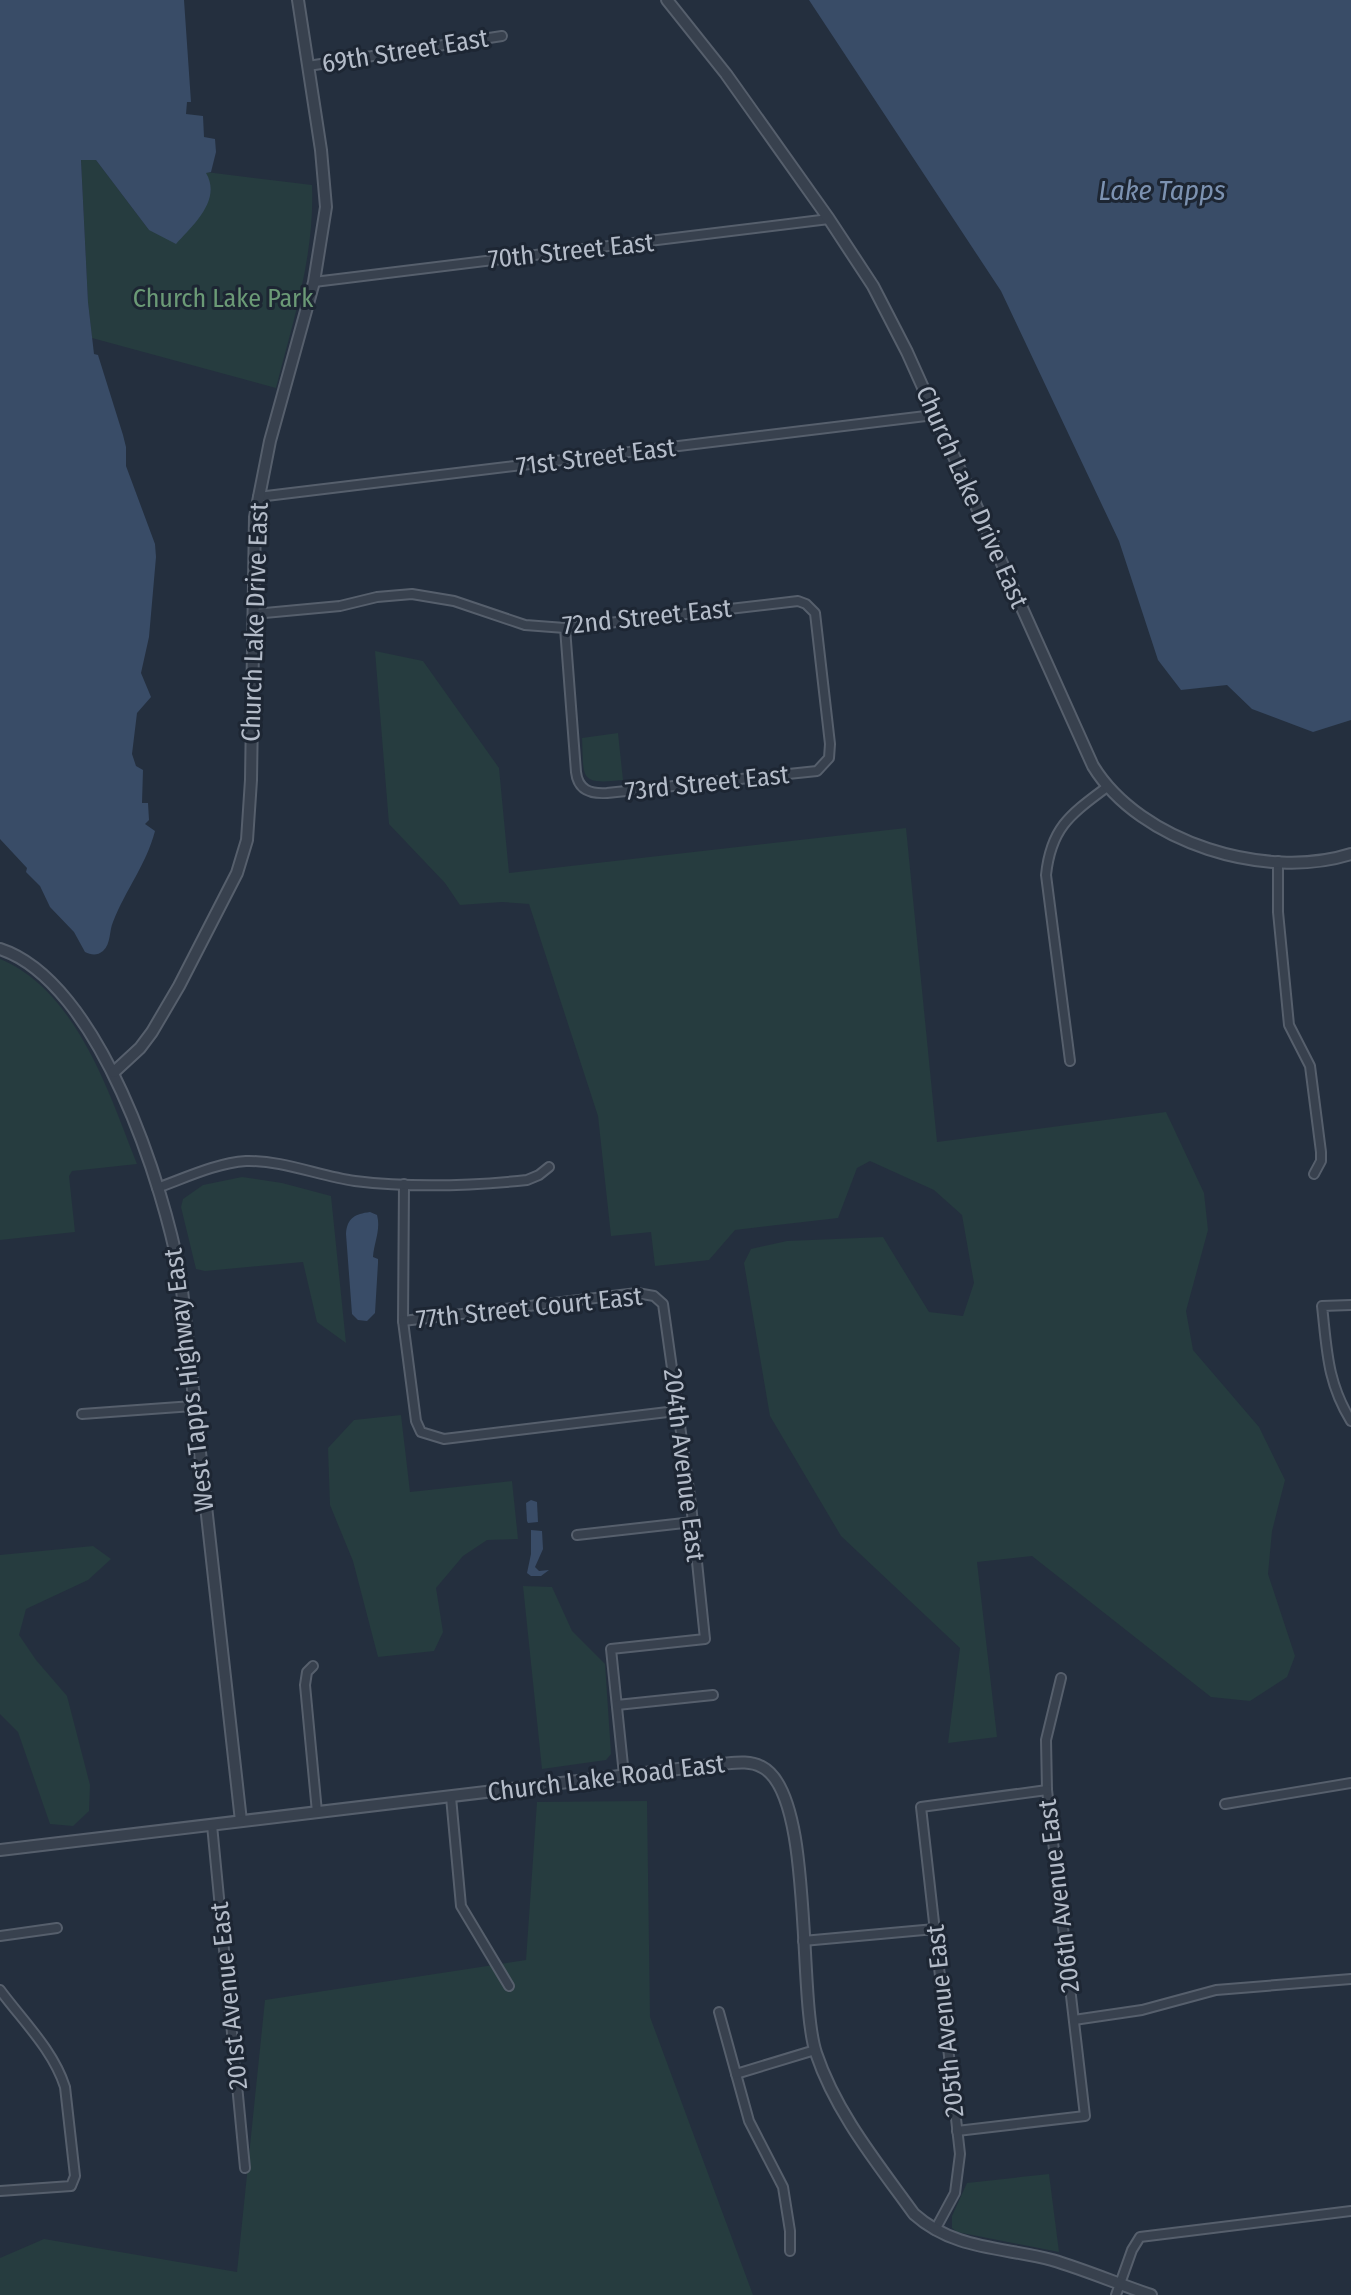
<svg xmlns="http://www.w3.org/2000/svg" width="1351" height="2295" viewBox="0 0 1351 2295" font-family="'Fira Sans Condensed',sans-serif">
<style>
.green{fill:#263c3f}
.water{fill:#394c67}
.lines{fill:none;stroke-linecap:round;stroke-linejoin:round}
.minor-casing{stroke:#565f6c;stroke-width:12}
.tertiary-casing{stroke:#565f6c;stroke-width:14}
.minor{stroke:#38414e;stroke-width:8}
.tertiary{stroke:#38414e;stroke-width:10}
.labels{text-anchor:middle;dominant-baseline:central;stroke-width:6;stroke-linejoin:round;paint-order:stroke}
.street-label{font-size:26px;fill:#b4bcc9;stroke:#1d2633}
.park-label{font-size:26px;fill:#6b9a76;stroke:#1d2633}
.water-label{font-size:28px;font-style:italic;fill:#7c92b1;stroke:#1d2633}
</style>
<rect width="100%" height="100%" fill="#242f3e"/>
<g class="green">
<path d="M 81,160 L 96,160 L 149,230 L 206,172 L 312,185 C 315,255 293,321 276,388 L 92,338 L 88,302 Z"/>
<polygon points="375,651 423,661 499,768 509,873 906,828 937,1142 1166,1112 1204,1193 1208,1230 1186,1311 1193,1350 1259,1427 1285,1480 1272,1531 1268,1574 1295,1656 1287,1677 1250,1701 1211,1697 1032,1556 977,1562 997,1737 948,1743 960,1648 841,1536 770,1416 744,1263 751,1249 787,1241 883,1237 929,1312 963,1316 974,1283 962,1215 934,1190 870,1161 857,1168 838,1218 735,1230 709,1260 655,1266 651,1232 611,1236 598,1116 529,904 502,902 460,905 445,883 389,824"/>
<path d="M 618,733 L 623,780 C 578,785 584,778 582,738 Z"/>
<path d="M 0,959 C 77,991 109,1093 137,1164 L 72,1171 L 69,1176 L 75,1232 L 0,1240 Z"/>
<polygon points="242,1177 282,1183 331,1196 346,1343 317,1322 303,1262 205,1271 196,1269 181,1207 183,1199 203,1185"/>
<polygon points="401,1415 410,1492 512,1481 518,1539 487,1540 463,1556 436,1588 443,1632 434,1651 378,1657 353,1561 330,1505 328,1448 354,1420"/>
<polygon points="93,1546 111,1559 88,1580 26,1609 19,1635 36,1660 67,1696 90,1785 89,1811 73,1826 50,1824 18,1732 0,1714 0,1555"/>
<polygon points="523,1586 552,1587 572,1631 605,1664 611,1754 606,1760 542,1769"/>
<polygon points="647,1801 650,2017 753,2295 0,2295 0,2258 44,2239 237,2272 265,2000 526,1960 537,1802"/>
<polygon points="1049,2174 1059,2252 957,2232 952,2228 952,2216 967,2183"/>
</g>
<g class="water">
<path d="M 0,0 L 184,0 L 191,102 L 187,102 L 186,114 L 203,116 L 204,137 L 215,139 L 216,152 L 211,172 L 206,173 C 222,200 193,225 176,244 L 149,230 L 96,160 L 81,160 L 88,302 L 94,354 L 98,355 L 123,435 L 126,447 L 126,466 L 155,544 L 156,557 L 149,637 L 141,673 L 151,697 L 137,713 L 132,754 L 136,766 L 143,770 L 142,803 L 148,803 L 149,820 L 145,824 L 155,831 C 146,865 126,889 113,922 C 109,931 111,944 103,951 C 97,956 91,955 85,952 L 74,932 L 50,907 L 40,886 L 26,872 L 27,868 L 0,839 Z"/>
<polygon points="809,0 1351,0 1351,720 1313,732 1252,709 1227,685 1181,690 1158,660 1119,541 1001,291"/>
<path d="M 370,1212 L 377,1215 C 381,1230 374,1242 373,1257 L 378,1259 L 378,1263 L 375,1313 L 367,1321 L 358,1320 L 352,1314 L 346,1234 C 347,1218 355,1214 370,1212 Z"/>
<polygon points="531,1500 537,1502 538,1522 528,1523 527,1521 526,1503"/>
<polygon points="531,1530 542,1531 543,1549 535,1567 539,1571 549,1570 541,1576 531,1576 527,1573 531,1554"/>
</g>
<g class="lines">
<defs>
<g id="minor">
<polyline points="308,66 502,36"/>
<polyline points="314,282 829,219"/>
<polyline points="258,497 934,415"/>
<path d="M 253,614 L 340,606 L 377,597 L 412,594 L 454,601 L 525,625 L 565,628 L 798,601 L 806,604 L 815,613 L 830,744 L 829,758 L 817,771 L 607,793 C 590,794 578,790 576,772 L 565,628"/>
<polyline points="1278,861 1278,912 1289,1025 1310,1066 1321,1152 1321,1161 1314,1174"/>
<path d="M 1070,1061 L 1046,875 C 1051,827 1071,814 1107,787"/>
<polyline points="404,1184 403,1321 416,1421 421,1432 444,1439 676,1411"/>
<path d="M 157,1188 C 185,1178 216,1163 246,1161 C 283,1160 319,1176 355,1181 C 412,1188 470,1186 527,1180 L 539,1175 L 549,1167"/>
<path d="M 1351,1305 L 1322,1306 C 1327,1350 1327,1382 1351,1421"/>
<polyline points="403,1321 637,1293 654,1296 663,1304 691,1504 705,1639 611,1649 624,1775"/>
<polyline points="82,1414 193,1406"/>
<polyline points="577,1535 693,1522"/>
<polyline points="313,1666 307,1672 305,1685 317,1812"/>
<polyline points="617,1705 713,1695"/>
<polyline points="451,1797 461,1906 509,1986"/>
<polyline points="1225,1804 1351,1783"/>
<polyline points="212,1825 245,2168"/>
<polyline points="0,1936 57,1928"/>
<polyline points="803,1941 935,1929"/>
<path d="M 0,1990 C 23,2021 53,2050 65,2087 L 75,2176 L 71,2186 L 0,2191"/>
<polyline points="719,2012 749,2121 783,2187 790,2231 790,2251"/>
<polyline points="1074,2020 1142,2010 1216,1990 1351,1979"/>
<polyline points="736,2074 815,2050"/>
<polyline points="957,2131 1085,2116 1047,1790 1046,1740 1061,1678"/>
<polyline points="935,2230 955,2193 960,2154 921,1807 1047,1790"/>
<polyline points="1116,2295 1132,2250 1140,2237 1351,2211"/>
</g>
<g id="tertiary">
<path d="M 667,0 L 726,74 L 829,219 L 873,286 L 907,352 L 1093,766 C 1140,843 1267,881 1351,854"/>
<path d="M 0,949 C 99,981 165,1187 181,1281 L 241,1821"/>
<polyline points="114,1072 140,1048 152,1032 179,986 237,873 247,840 251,780 255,517 270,441 314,282 326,207 321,150 298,0"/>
<path d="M 0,1850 L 720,1764 C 734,1763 749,1760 762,1767 C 815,1794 797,1995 816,2053 C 836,2113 878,2164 914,2214 C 954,2250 1003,2247 1052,2260 C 1086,2270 1118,2284 1151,2295"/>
</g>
</defs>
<use href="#minor" class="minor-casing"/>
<use href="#tertiary" class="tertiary-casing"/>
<use href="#minor" class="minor"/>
<use href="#tertiary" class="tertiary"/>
</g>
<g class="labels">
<g class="street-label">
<text transform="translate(405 51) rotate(-9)">69th Street East</text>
<text transform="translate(571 251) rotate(-6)">70th Street East</text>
<text transform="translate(596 457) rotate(-7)">71st Street East</text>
<text transform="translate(972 497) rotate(66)">Church Lake Drive East</text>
<text transform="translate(647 617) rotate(-6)">72nd Street East</text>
<text transform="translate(255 622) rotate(-88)">Church Lake Drive East</text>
<text transform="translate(707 783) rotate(-6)">73rd Street East</text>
<text transform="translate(529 1308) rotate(-6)">77th Street Court East</text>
<text transform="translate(189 1380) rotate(-97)">West Tapps Highway East</text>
<text transform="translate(684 1465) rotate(83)">204th Avenue East</text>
<text transform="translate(606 1778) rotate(-7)">Church Lake Road East</text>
<text transform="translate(1059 1896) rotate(-97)">206th Avenue East</text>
<text transform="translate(229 1996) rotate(-96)">201st Avenue East</text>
<text transform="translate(945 2021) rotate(-96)">205th Avenue East</text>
</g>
<g class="park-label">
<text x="223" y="298">Church Lake Park</text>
</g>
<g class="water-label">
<text x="1162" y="190">Lake Tapps</text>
</g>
</g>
</svg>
